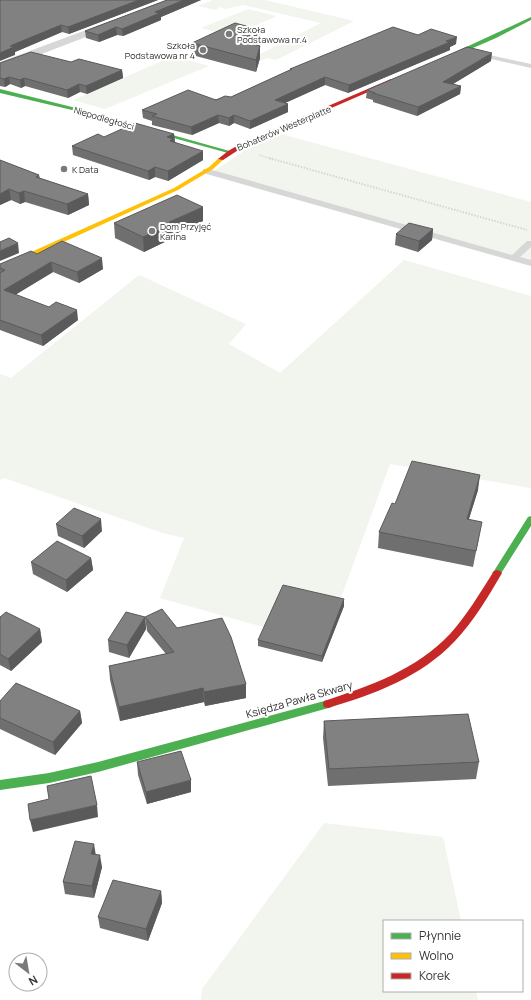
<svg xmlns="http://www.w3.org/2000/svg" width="531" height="1000" viewBox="0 0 531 1000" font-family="Manrope,sans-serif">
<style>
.green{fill:#f1f5ed}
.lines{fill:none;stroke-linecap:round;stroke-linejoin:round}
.path-far1{stroke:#d6d6d6;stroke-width:1.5;stroke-dasharray:1 1;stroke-linecap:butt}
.path{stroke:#d6d6d6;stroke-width:2;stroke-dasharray:1.5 1.5;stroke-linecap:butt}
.lane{fill:#d7d7d7;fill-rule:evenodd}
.street{fill:#d7d7d7;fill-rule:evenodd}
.fast{fill:#4caf50;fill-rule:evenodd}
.slow{fill:#ffc107;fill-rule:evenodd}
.jam{fill:#c62828;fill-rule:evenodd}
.wall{fill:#6f6f6f}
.shaded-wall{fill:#5a5a5a}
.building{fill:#818181;stroke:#5a5a5a}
.poi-dot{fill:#7a7a7a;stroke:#fff;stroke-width:1.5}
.labels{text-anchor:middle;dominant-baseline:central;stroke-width:4;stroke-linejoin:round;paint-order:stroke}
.far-poi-label{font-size:9px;fill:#333;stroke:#fff;text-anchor:start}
.far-street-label{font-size:9px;fill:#333;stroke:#fff}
.street-label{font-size:11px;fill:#333;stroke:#fff}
</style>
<rect width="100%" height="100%" fill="#fff"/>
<g class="green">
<polygon points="213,0 265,0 354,21 276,60 267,58 247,67 237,66 321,23 243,5 225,9 219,7 216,10 198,6"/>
<polygon points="248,9 277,16 231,36 201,28"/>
<polygon points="173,56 209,66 105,109 73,100"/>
<polygon points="281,134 531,202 531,261 213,172 244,151"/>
<polygon points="404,260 531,296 531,487 530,488 390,464 324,644 160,598 184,538 163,533 4,478 0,480 0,374 11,378 139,275 246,324 229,344 280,373"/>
<polygon points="324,823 443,837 461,921 384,921 384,991 476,991 478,1000 201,1000 202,989"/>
</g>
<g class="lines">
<polyline class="path-far1" points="259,155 272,159"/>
<polyline class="path" points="269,158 527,230"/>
<g class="lane">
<polygon points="476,52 531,64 531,68 474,55 473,54"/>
<polygon points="203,169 209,169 512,255 527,241 531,241 531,247 520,257 531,260 531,266 203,173"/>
</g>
<polygon class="street" points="113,20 117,21 119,23 117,25 0,70 0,62"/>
<g class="fast">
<polygon points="531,17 531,20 496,38 443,61 438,60"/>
<polygon points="0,89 76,108 233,152 228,153 72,110 0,93"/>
<polygon points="531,516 531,526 500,575 494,575 492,573 494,571 528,517"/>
<polygon points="328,700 332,701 333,704 332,707 98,772 49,783 0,790 0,780 49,773 98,762"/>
</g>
<polygon class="slow" points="219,158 224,159 213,169 178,190 0,271 0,266 174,188 209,167"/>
<g class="jam">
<polygon points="391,79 396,80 246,145 223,160 218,159 228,151 242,143"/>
<path d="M 497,570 L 500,571 L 502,573 C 488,597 474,621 455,641 C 421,677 375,694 328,708 L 324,707 L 323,704 L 324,701 C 370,686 416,670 450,634 C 467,615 480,593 494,571 Z"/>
</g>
</g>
<g class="wall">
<polygon points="0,0 158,0 69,34 62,32 15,52 15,55"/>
<polygon points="167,0 201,0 161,17 161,20 123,36 117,35 99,42 86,38 85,31"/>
<polygon points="418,35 456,44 450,47 450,50 348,93 325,85 285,103 288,104 288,112 250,129 234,123 229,126 219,123 192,135 152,125 152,121 143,118 142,110 231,97 290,70 290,69"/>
<polygon points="261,42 256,45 260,46 260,58 256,72 192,55 192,43"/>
<polygon points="491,61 453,84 461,86 460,94 417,116 373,102 373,100 366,98 367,90"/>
<polygon points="71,62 122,70 123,78 87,94 80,92 68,98 25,86 21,88 10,84 5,87 0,86 0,63"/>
<polygon points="174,134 175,142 203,160 168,181 155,177 149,180 73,155 72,146 104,137"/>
<polygon points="0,160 39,175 40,178 88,194 89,205 68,215 25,202 20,204 11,200 0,205"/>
<polygon points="203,221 173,235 173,238 144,252 115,238 114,223"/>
<polygon points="433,229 432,240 418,252 395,245 396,234"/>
<polygon points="37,254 103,269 79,283 53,272 15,295 78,320 43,346 0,330 0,264"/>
<polygon points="478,490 469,519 479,537 473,567 378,548 379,532 395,504"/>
<polygon points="56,524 102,531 84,548 58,536"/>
<polygon points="91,558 93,570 67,592 33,574 31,562"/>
<polygon points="344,599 344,606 322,662 258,646 258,640"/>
<polygon points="0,617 40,629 42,642 11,671 0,665"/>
<polygon points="145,617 146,629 129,658 109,652 108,640"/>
<polygon points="145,617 177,628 246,698 205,706 204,702 120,721 110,680 109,666 166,654 147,631"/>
<polygon points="0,701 80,711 82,723 55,755 0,729"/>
<polygon points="324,721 479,762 476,779 328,786 323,738"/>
<polygon points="137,762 191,792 147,804 138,775"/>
<polygon points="95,855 102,867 94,898 65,894 63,882"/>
<polygon points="161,891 162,903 148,941 100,928 98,917"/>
</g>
<g class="shaded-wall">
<polygon points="139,0 158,0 69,34 68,27"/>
<polygon points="184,0 201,0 161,17 161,20 123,36 122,29 155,12"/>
<polygon points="61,25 62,32 15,52 15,55 0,61 0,53 10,46"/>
<polygon points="116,27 117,35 99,42 98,35"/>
<polygon points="261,30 261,42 240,52 239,40"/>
<polygon points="457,37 456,44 450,47 450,50 348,93 349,85 446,41"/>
<polygon points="260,46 260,58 256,72 256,60"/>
<polygon points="492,53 491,61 443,90 443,82"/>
<polygon points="122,70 123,78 87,94 86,86"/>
<polygon points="9,77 10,84 5,87 4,79"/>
<polygon points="325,77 325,85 274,108 275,100"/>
<polygon points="24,78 25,86 21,88 20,80"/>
<polygon points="79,84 80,92 68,98 67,90"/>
<polygon points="461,86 460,94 417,116 418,107"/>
<polygon points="288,104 288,112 250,129 250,121"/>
<polygon points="218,115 219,123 192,135 191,127"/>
<polygon points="234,115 234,123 229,126 229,118"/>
<polygon points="174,134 175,143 173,144 167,137"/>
<polygon points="203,151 203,160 168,181 168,171"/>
<polygon points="155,167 155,177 149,180 148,171"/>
<polygon points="9,189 11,200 0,205 0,194"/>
<polygon points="24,191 25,202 20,204 19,193"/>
<polygon points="88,194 89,205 68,215 67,204"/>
<polygon points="203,207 203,221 173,235 173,238 144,252 143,237 169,222"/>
<polygon points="433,229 432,240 418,252 419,241"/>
<polygon points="18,243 19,253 0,261 0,251"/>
<polygon points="102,258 103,269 79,283 77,272"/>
<polygon points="51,262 53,272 5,301 4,290"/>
<polygon points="77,310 78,320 43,346 41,335"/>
<polygon points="480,475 478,490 464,534 467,519"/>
<polygon points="101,519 102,531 84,548 82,536"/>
<polygon points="91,558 93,570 67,592 66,580"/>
<polygon points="344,599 344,606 322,662 322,656"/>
<polygon points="145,617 146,629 129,658 127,645"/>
<polygon points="40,629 42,642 11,671 8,659"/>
<polygon points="246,684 246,698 205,706 204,692"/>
<polygon points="203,688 204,702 120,721 119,707"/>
<polygon points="80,711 82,723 55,755 53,742"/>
<polygon points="191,780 191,792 147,804 146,792"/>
<polygon points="97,805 98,817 33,832 30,820"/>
<polygon points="94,844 96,856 91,854"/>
<polygon points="100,855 102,867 94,898 92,886"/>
<polygon points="161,891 162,903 148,941 146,929"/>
</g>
<g class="building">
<polygon points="0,0 139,0 68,27 61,25 10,46 14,47 0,53"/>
<polygon points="167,0 184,0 155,12 160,13 122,29 116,27 98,35 85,31"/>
<polygon points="235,23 261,30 239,40 260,46 256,60 192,43"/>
<polygon points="393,27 418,35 431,29 457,37 446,41 450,42 349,85 325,77 275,100 288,104 250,121 234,115 229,118 218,115 191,127 152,116 157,114 142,110 188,90 216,100 225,96 231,97 292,69 290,69"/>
<polygon points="467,47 492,53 443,82 461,86 418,107 373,93 375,93 367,90"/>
<polygon points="31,52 71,62 79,59 122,70 86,86 79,84 67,90 24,78 20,80 9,77 4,79 0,78 0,63"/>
<polygon points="135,123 174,134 167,137 173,139 170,141 203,151 168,171 155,167 148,171 72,146 98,134 104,137"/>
<polygon points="0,160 39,175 36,177 88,194 67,204 24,191 19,193 9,189 0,194"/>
<polygon points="177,195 203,207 169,222 172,224 143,237 114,223"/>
<polygon points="409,223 433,229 419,241 396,234"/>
<polygon points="9,238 18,243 0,251 0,242"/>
<polygon points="62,241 102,258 77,272 51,262 4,290 49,307 56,302 77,310 41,335 0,320 0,273 5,270 0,268 0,264 31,251 37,254"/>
<polygon points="412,461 480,475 467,519 482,522 476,551 379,532 392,503 395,504"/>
<polygon points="74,508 101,519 82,536 56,524"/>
<polygon points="57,541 91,558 66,580 31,562"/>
<polygon points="283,585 344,599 322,656 258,640"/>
<polygon points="162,609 177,628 222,618 231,637 246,684 204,692 203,688 119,707 109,666 174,652 145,617"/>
<polygon points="6,612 40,629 8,659 0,654 0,617"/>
<polygon points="126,612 145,617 127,645 108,640"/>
<polygon points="16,683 80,711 53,742 0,718 0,701"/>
<polygon points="468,714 479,762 329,769 324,721"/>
<polygon points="181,751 191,780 146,792 137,762"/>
<polygon points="91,776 97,805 30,820 28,804 49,799 47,786"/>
<polygon points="75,841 94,844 91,854 100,855 92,886 63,882"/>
<polygon points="113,880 161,891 146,929 98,917"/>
</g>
<g class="poi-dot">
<circle cx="229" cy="34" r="4"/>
<circle cx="203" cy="50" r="4"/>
<circle cx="64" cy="169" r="4"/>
<circle cx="152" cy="231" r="4"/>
</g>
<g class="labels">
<g class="far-poi-label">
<text x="237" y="29">Szkoła<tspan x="237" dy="10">Podstawowa nr.4</tspan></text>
<text x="195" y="45" text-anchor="end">Szkoła<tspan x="195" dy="10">Podstawowa nr 4</tspan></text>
<text x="72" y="169">K Data</text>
<text x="160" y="226">Dom Przyjęć<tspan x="160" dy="10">Karina</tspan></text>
</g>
<g class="far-street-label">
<text transform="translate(104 118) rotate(16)">Niepodległości</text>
<text transform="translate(284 128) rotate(-23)">Bohaterów Westerplatte</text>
</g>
<g class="street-label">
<text transform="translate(299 699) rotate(-16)">Księdza Pawła Skwary</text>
</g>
</g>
<rect x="383" y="920" width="140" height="72" fill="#ffffff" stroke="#adadad"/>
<rect x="391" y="933" width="20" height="6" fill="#4caf50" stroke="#adadad"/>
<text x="419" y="940" font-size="12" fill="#333333">Płynnie</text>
<rect x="391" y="953" width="20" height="6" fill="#ffc107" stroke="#adadad"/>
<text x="419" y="960" font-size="12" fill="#333333">Wolno</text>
<rect x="391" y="973" width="20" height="6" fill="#c62828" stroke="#adadad"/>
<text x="419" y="980" font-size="12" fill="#333333">Korek</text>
<g transform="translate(28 972) rotate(149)"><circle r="19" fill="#ffffff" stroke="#adadad"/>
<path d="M0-3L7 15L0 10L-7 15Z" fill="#7a7a7a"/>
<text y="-6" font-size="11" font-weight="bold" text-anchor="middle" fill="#333333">N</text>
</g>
</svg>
